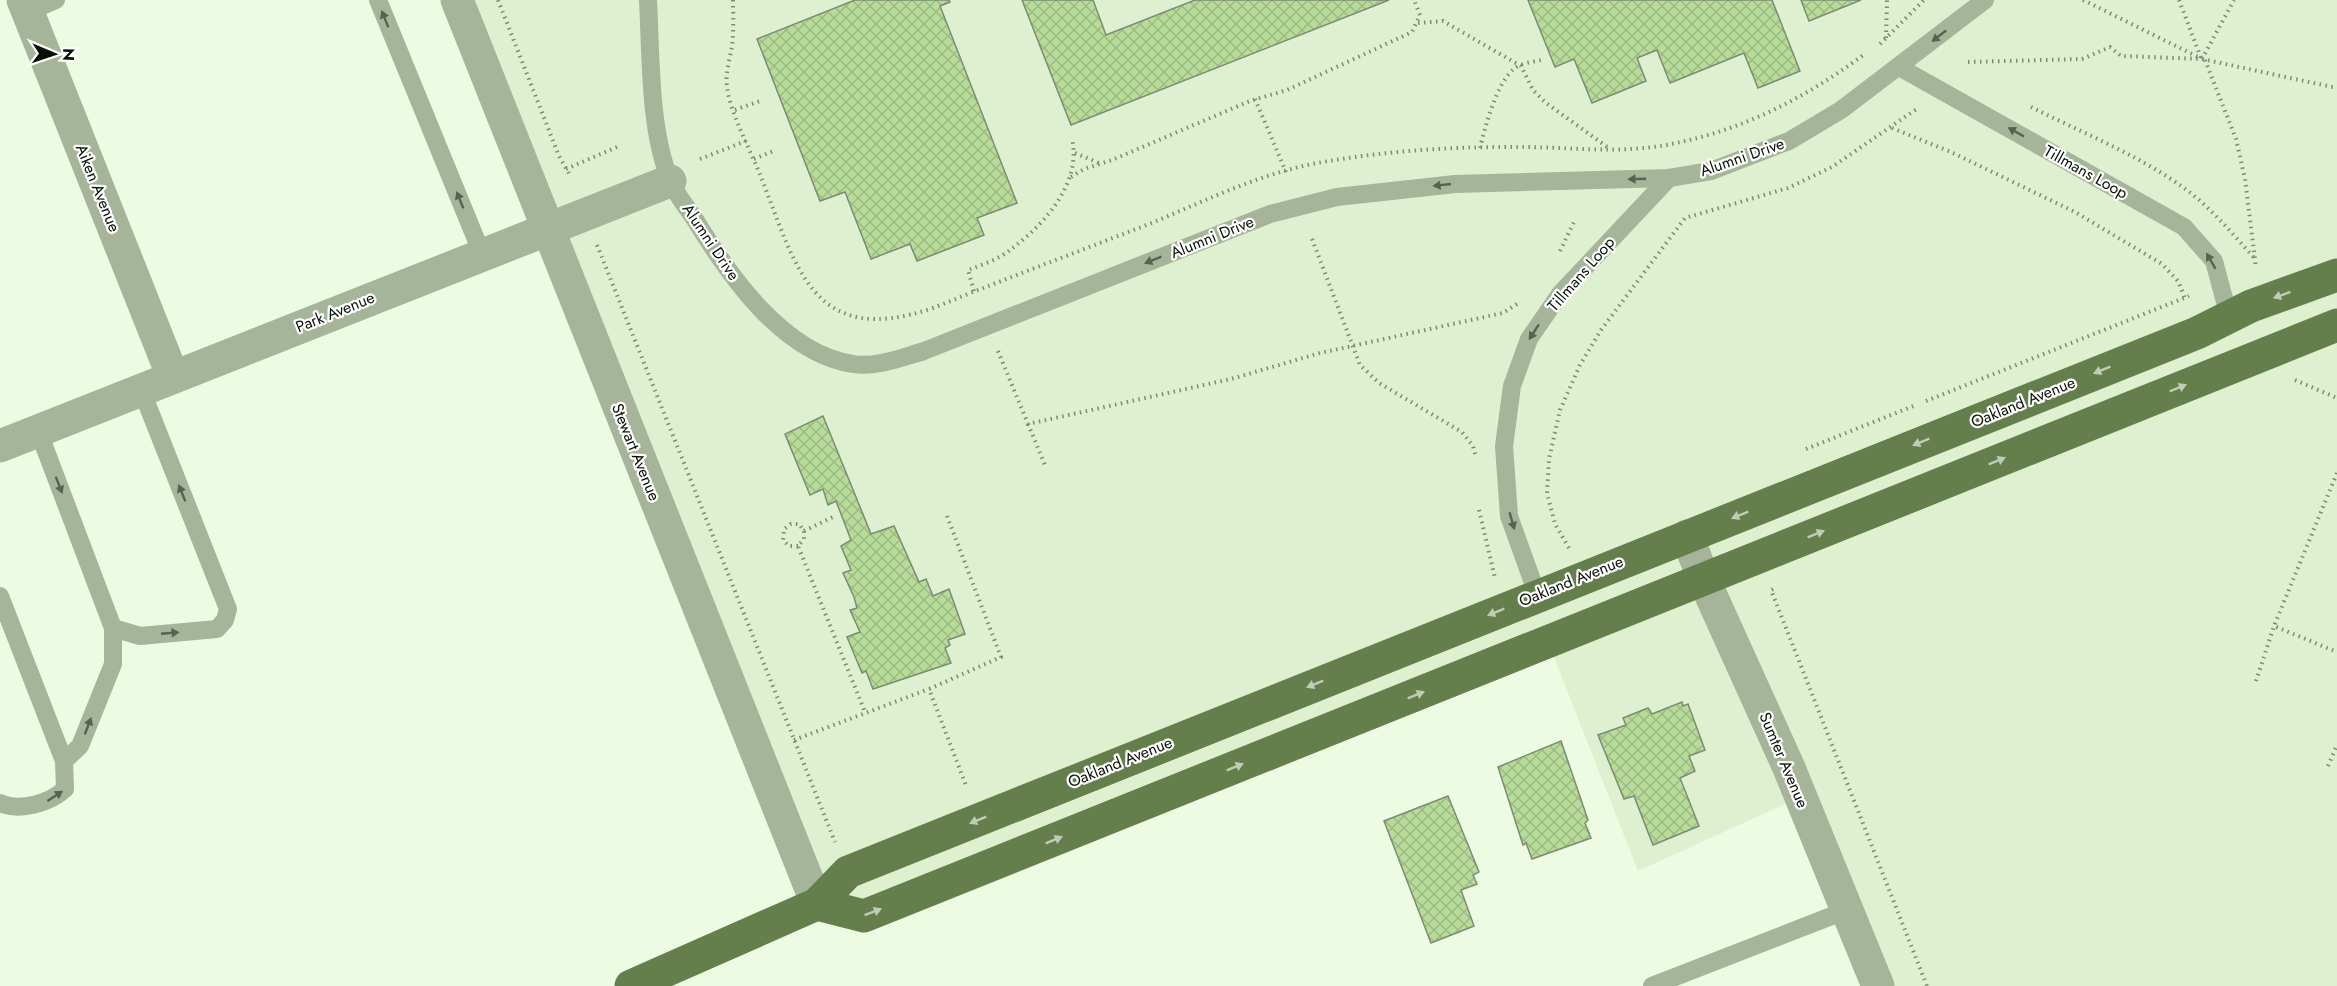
<svg xmlns="http://www.w3.org/2000/svg" width="2337" height="986" viewBox="0 0 2337 986" font-family="Jost,sans-serif">
<style>
.built{fill:#def0cf}
.building{fill:url(#building-cross-hatch);stroke:#7e8b74;stroke-width:1.5}
.lines{fill:none;stroke-linecap:round;stroke-linejoin:round}
.path{stroke:#7f8977;stroke-width:4;stroke-dasharray:1.5 4.5;stroke-linecap:butt}
.service{stroke:#a6b599;stroke-width:18}
.minor{stroke:#a6b599;stroke-width:33}
.tertiary{stroke:#a6b599;stroke-width:33}
.primary{stroke:#647f4c;stroke-width:33}
.oneway{fill:#586250}
.oneway2{fill:#c1ccb7}
.labels{text-anchor:middle;dominant-baseline:central;stroke-width:4.5;stroke-linejoin:round;paint-order:stroke}
.street-label{font-size:16px;fill:#0b1007;stroke:#fff}
</style>
<defs>
<pattern id="building-cross-hatch" width="8" height="8" patternUnits="userSpaceOnUse" patternTransform="scale(1.5)"><rect width="8" height="8" fill="#b7db99"/><path d="M0 0l8 8M0 8l8-8" fill="none" stroke="#9cbb82"/></pattern>
</defs>
<rect width="100%" height="100%" fill="#ecfbe1"/>
<polygon class="built" points="457,0 2337,0 2337,986 1874,986 1798,798 1638,871 1545,634 818,918"/>
<g class="building">
<polygon points="855,0 949,0 950,2 940,6 1017,203 977,218 984,235 917,261 910,244 871,259 845,192 820,201 757,39"/>
<polygon points="1022,0 1093,0 1106,35 1195,0 1389,0 1071,125"/>
<polygon points="1528,0 1772,0 1800,71 1758,88 1744,53 1670,83 1657,50 1637,58 1646,81 1592,103 1574,59 1555,67"/>
<polygon points="1801,0 1861,0 1809,21"/>
<polygon points="823,416 871,534 894,526 919,582 926,579 933,596 949,589 965,634 948,640 950,645 945,648 951,663 873,689 866,671 862,673 847,637 860,632 850,610 857,608 854,597 843,573 851,570 841,546 851,540 836,501 828,505 823,489 810,495 785,434"/>
<polygon points="1682,702 1683,706 1688,704 1705,750 1689,756 1695,771 1680,778 1699,826 1653,845 1634,796 1624,799 1598,735 1626,725 1623,718 1648,708 1652,714"/>
<polygon points="1561,741 1588,820 1585,823 1591,838 1532,859 1526,843 1523,845 1498,767"/>
<polygon points="1448,796 1479,872 1473,875 1477,884 1461,890 1474,926 1431,943 1384,821"/>
</g>
<g class="lines">
<g class="path">
<polyline points="498,0 559,156 571,177"/>
<path d="M 733,0 C 733,15 734,31 732,46 C 730,59 725,73 727,87 C 730,113 751,151 761,177 C 797,269 813,349 933,308 C 1005,279 1077,252 1149,224 C 1203,202 1254,176 1312,164 C 1376,152 1442,147 1508,147 C 1562,146 1618,155 1671,144 C 1744,130 1807,97 1866,53"/>
<polyline points="2083,0 2198,57"/>
<polyline points="2179,0 2201,58"/>
<polyline points="1418,23 1443,21 1521,66 1533,90 1546,103 1610,149"/>
<polyline points="1886,38 1887,0"/>
<polyline points="1880,44 1924,0"/>
<polyline points="2202,59 2234,0"/>
<polyline points="2205,60 2236,139 2245,179 2256,268"/>
<polyline points="1968,62 2082,59 2110,47 2121,56 2202,59 2337,88"/>
<polyline points="1255,99 1286,172"/>
<path d="M 2031,107 C 2079,131 2133,153 2177,183 C 2207,203 2232,233 2256,260"/>
<polyline points="735,110 760,101"/>
<polyline points="1892,128 1951,152 2075,212 2162,264 2178,281 2185,298"/>
<path d="M 1480,148 C 1485,127 1497,82 1514,69 C 1520,63 1533,62 1541,60"/>
<polyline points="1075,153 1099,163"/>
<polyline points="700,159 746,141"/>
<polyline points="754,159 776,150"/>
<polyline points="566,169 617,147"/>
<polyline points="1071,177 1084,169 1112,160 1250,101 1287,90 1412,32 1420,15 1414,0"/>
<polyline points="1312,239 1360,365 1379,383 1462,432 1473,446 1476,457"/>
<polyline points="597,245 835,842"/>
<polyline points="1560,251 1574,222"/>
<path d="M 974,291 L 968,270 C 982,265 999,259 1010,250 C 1045,224 1082,183 1072,138"/>
<polyline points="998,351 1028,424 1231,379 1320,353 1480,318 1503,313 1517,304"/>
<polyline points="2295,380 2337,398"/>
<polyline points="1926,401 2189,296"/>
<polyline points="1028,424 1045,465"/>
<polyline points="1806,449 1916,405"/>
<polyline points="2337,473 2274,626 2337,652"/>
<polyline points="1479,510 1495,578"/>
<polyline points="947,516 1001,657 929,689 967,788"/>
<polyline points="804,531 835,516"/>
<polyline points="798,546 789,546 783,540 784,529 791,524 799,524 804,531 804,539 798,546 865,712"/>
<polyline points="1569,548 1555,524 1547,493 1549,459 1560,410 1580,365 1601,330 1685,218 1788,188 1832,167 1918,108"/>
<polyline points="1773,589 1771,590 1927,986"/>
<polyline points="2256,681 2274,626"/>
<polyline points="794,740 929,689"/>
<polyline points="2328,766 2337,745"/>
</g>
<g class="service">
<polyline points="378,0 482,254"/>
<path d="M 648,0 C 651,55 649,129 670,180 C 675,193 686,206 694,218 C 728,274 783,354 853,364 C 876,368 903,357 924,351 L 1270,214 L 1337,197 L 1455,184 L 1669,178 L 1711,171 L 1789,141 L 1841,110 L 1985,0"/>
<polyline points="28,12 56,0"/>
<polyline points="1899,67 2184,227 2214,261 2229,317"/>
<polyline points="38,430 113,628 113,664 80,746 64,761"/>
<polyline points="1537,594 1509,516 1504,446 1512,386 1529,339 1560,294 1669,178"/>
<path d="M 0,596 L 64,761 L 65,789 C 50,803 20,812 0,803"/>
<polyline points="113,628 140,636 217,629 225,620 228,609 141,389"/>
<polyline points="1652,986 1847,910"/>
</g>
<g class="minor">
<polyline points="23,0 173,377"/>
<polyline points="0,446 670,181"/>
<polyline points="1687,536 1704,580 1789,768 1878,986"/>
</g>
<polyline class="tertiary" points="457,0 817,904"/>
<g class="primary">
<polyline points="817,904 864,916 2337,325"/>
<polyline points="631,986 817,904 848,872 2197,333 2251,306 2337,275"/>
</g>
</g>
<defs><path id="oneway-solid" d="M-6-.8H1V-3.2L6.5 0L1 3.2V.8H-6Z" transform="scale(1.5)"/></defs>
<g class="oneway">
<use href="#oneway-solid" transform="translate(385 19) rotate(-112)"/>
<use href="#oneway-solid" transform="translate(1939 36) rotate(142)"/>
<use href="#oneway-solid" transform="translate(2016 132) rotate(-151)"/>
<use href="#oneway-solid" transform="translate(1637 179) rotate(178)"/>
<use href="#oneway-solid" transform="translate(1442 185) rotate(174)"/>
<use href="#oneway-solid" transform="translate(460 200) rotate(-112)"/>
<use href="#oneway-solid" transform="translate(1153 260) rotate(158)"/>
<use href="#oneway-solid" transform="translate(2211 261) rotate(-120)"/>
<use href="#oneway-solid" transform="translate(1534 332) rotate(123)"/>
<use href="#oneway-solid" transform="translate(59 485) rotate(69)"/>
<use href="#oneway-solid" transform="translate(182 493) rotate(-112)"/>
<use href="#oneway-solid" transform="translate(1512 521) rotate(74)"/>
<use href="#oneway-solid" transform="translate(170 633) rotate(-5)"/>
<use href="#oneway-solid" transform="translate(88 726) rotate(-69)"/>
<use href="#oneway-solid" transform="translate(55 796) rotate(-33)"/>
</g>
<g class="oneway2">
<use href="#oneway-solid" transform="translate(2282 295) rotate(160)"/>
<use href="#oneway-solid" transform="translate(2102 370) rotate(158)"/>
<use href="#oneway-solid" transform="translate(2178 388) rotate(-22)"/>
<use href="#oneway-solid" transform="translate(1921 442) rotate(158)"/>
<use href="#oneway-solid" transform="translate(1997 461) rotate(-22)"/>
<use href="#oneway-solid" transform="translate(1740 515) rotate(158)"/>
<use href="#oneway-solid" transform="translate(1816 534) rotate(-22)"/>
<use href="#oneway-solid" transform="translate(1496 612) rotate(158)"/>
<use href="#oneway-solid" transform="translate(1315 684) rotate(158)"/>
<use href="#oneway-solid" transform="translate(1416 695) rotate(-22)"/>
<use href="#oneway-solid" transform="translate(1235 767) rotate(-22)"/>
<use href="#oneway-solid" transform="translate(978 820) rotate(158)"/>
<use href="#oneway-solid" transform="translate(1054 840) rotate(-22)"/>
<use href="#oneway-solid" transform="translate(873 912) rotate(-21)"/>
</g>
<g class="labels">
<g class="street-label">
<text transform="translate(1742 157) rotate(-19)">Alumni Drive</text>
<text transform="translate(2086 172) rotate(29)">Tillmans Loop</text>
<text transform="translate(98 188) rotate(68)">Aiken Avenue</text>
<text transform="translate(1212 237) rotate(-22)">Alumni Drive</text>
<text transform="translate(711 242) rotate(56)">Alumni Drive</text>
<text transform="translate(1581 274) rotate(-49)">Tillmans Loop</text>
<text transform="translate(335 312) rotate(-22)">Park Avenue</text>
<text transform="translate(2023 402) rotate(-22)">Oakland Avenue</text>
<text transform="translate(636 452) rotate(68)">Stewart Avenue</text>
<text transform="translate(1571 581) rotate(-22)">Oakland Avenue</text>
<text transform="translate(1784 760) rotate(67)">Sumter Avenue</text>
<text transform="translate(1120 762) rotate(-22)">Oakland Avenue</text>
</g>
</g>
<g transform="translate(54 54) rotate(92)" stroke="#ffffff" stroke-width="4.5" paint-order="stroke">
<path d="M0-4.5L10 22L0 15L-10 22Z" fill="#0b1007"/>
<text y="-9" font-size="16" font-weight="bold" text-anchor="middle" fill="#0b1007">N</text>
</g>
</svg>
